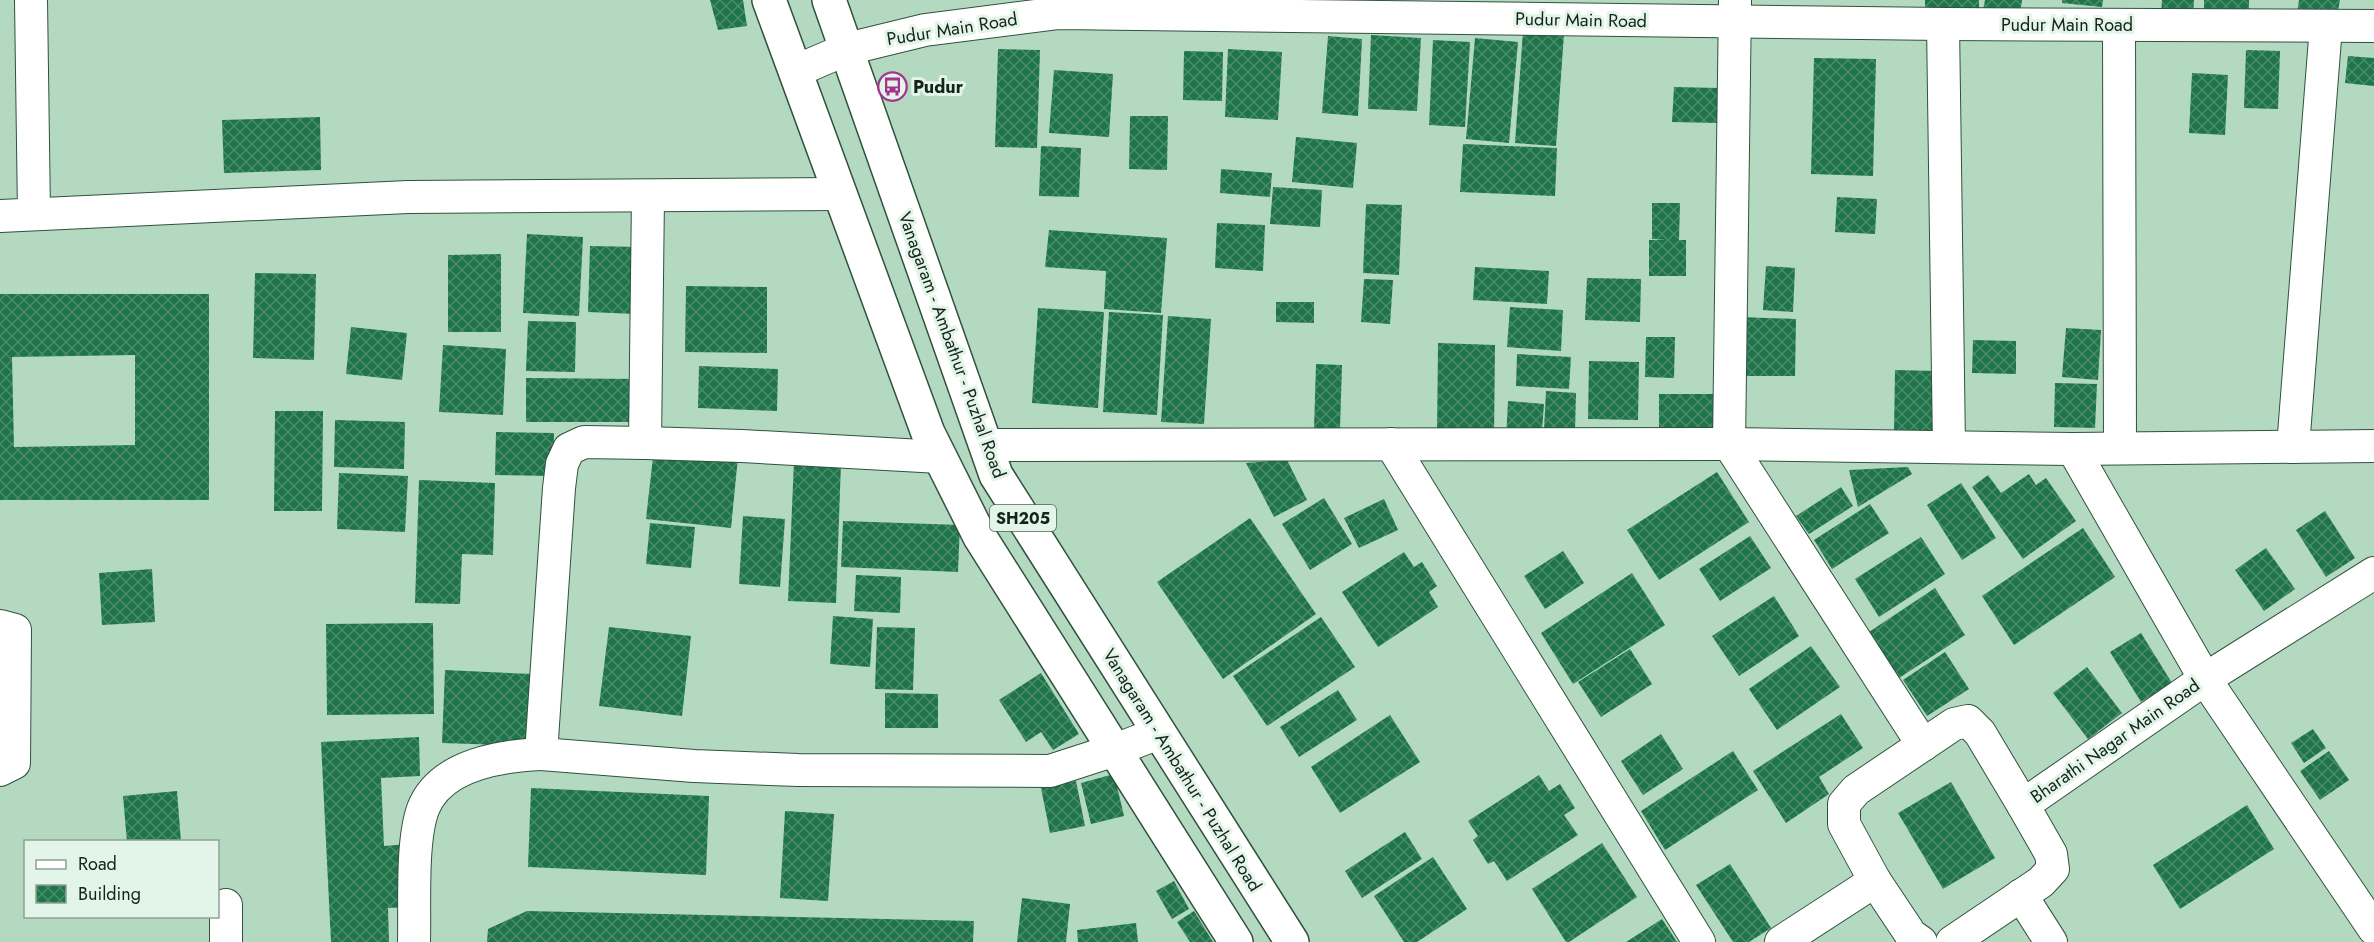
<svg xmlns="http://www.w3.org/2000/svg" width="2374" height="942" viewBox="0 0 2374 942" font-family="Jost,sans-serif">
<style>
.building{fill:url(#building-cross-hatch);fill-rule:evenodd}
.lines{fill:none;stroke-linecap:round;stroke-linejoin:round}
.minor-casing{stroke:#30523d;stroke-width:34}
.major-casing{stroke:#30523d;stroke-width:36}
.minor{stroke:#fff;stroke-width:32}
.major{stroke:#fff;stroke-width:33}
.labels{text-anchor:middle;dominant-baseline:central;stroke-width:6;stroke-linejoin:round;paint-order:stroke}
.shield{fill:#e2f5e8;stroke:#526258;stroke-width:1.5}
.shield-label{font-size:16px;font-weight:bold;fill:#15231a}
.street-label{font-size:18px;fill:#15231a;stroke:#e2f5e8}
.poi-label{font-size:18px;font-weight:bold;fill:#15231a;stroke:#e2f5e8;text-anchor:start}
</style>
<defs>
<pattern id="building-cross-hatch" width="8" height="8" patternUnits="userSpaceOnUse" patternTransform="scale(1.5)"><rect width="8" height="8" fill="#1f754a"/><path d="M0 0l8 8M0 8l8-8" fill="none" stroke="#4d8b6c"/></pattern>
</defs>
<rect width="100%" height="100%" fill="#b3dac0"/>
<g class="building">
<polygon points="710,0 743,0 747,26 718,30"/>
<polygon points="1925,0 1979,0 1979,11 1925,9"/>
<polygon points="1985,0 2022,0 2020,15 1983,10"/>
<polygon points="2062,0 2103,0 2102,7 2062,3"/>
<polygon points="2162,0 2194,0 2193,17 2161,16"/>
<polygon points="2204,0 2249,0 2249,12 2204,13"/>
<polygon points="2299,0 2340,0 2336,21 2297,13"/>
<polygon points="1523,31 1564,34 1556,146 1515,143"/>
<polygon points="1371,35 1421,38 1417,111 1368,109"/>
<polygon points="1328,36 1362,39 1358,116 1322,113"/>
<polygon points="1475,38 1518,42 1509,143 1466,139"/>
<polygon points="1433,40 1470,42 1465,127 1429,125"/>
<polygon points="998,49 1040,50 1037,148 995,147"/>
<polygon points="1228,49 1282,52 1278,120 1225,117"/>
<polygon points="2246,50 2280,51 2278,109 2244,108"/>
<polygon points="1184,51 1223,52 1222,101 1183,100"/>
<polygon points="2348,56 2374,58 2374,86 2345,83"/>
<polygon points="1814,58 1876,59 1873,176 1811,174"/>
<polygon points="1054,70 1113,74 1109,137 1049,133"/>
<polygon points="2192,73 2228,75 2225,135 2189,133"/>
<polygon points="1674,87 1720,88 1718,123 1672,122"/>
<polygon points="1130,116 1168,116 1167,170 1129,169"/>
<polygon points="320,117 321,170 224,173 222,120"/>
<polygon points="1296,137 1357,143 1353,188 1292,182"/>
<polygon points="1463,144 1557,148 1555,196 1460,192"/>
<polygon points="1041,146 1081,148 1079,197 1039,196"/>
<polygon points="1221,169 1272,173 1270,197 1220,193"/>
<polygon points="1273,187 1322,190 1320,227 1270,224"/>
<polygon points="1837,197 1877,199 1875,234 1835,232"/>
<polygon points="1652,203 1680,203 1679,240 1686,240 1686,276 1649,276 1649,240 1666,240 1652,239"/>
<polygon points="1366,204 1402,205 1399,275 1363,273"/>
<polygon points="1217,223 1265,225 1263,271 1215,268"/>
<polygon points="1049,230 1167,238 1161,313 1104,309 1106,271 1045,267"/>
<polygon points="527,234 583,237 579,316 523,313"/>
<polygon points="590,246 639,247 636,314 588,312"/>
<polygon points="501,254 501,332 448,332 448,255"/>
<polygon points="1766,266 1795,268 1793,312 1763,310"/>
<polygon points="1475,267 1549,271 1547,304 1473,300"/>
<polygon points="255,273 316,274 314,360 253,358"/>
<polygon points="1587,278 1641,279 1640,322 1585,320"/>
<polygon points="1364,279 1393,280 1390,324 1361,322"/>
<polygon points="686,286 767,287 767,353 685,352"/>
<path d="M 0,294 L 209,294 L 209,500 L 0,500 ZM 135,355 L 135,445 L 14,447 L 12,357 Z"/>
<polygon points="1276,302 1314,302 1314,323 1276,322"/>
<polygon points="1510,307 1563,310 1561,351 1507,347"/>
<polygon points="1038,308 1104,312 1098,408 1032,403"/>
<polygon points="1109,312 1163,315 1157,415 1103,412"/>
<polygon points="1168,316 1211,319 1204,424 1161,422"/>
<polygon points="1740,317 1796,319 1795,376 1739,376"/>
<polygon points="528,321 576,322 575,372 526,371"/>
<polygon points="351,327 407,333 402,380 346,374"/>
<polygon points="2066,328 2101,330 2098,380 2062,377"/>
<polygon points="1646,337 1675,337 1674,378 1645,377"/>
<polygon points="1973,340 2016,341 2016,374 1972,373"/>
<polygon points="1438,343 1495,345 1494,436 1437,434"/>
<polygon points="443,345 506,349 503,415 439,412"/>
<polygon points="1517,354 1571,357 1569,389 1516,386"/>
<polygon points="1589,361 1639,362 1638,420 1588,419"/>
<polygon points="1316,364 1342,365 1340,430 1314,429"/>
<polygon points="699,366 778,369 777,411 698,408"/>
<polygon points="1895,370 1938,371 1936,432 1894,431"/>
<polygon points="526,378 639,379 639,422 526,422"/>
<polygon points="2055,383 2097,384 2095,428 2054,427"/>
<polygon points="1546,391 1576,393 1575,432 1544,430"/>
<polygon points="1659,394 1717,394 1716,432 1659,433"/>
<polygon points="1508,401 1544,404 1541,443 1506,440"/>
<polygon points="275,411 323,411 322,511 274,511"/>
<polygon points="335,420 405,422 404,469 334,467"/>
<polygon points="496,432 554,433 553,476 495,475"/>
<polygon points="654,448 738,457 731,528 646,519"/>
<polygon points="1287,460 1307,500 1274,517 1246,463"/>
<polygon points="794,461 841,463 836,603 788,601"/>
<polygon points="1908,467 1912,474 1858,507 1849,470"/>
<polygon points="1717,472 1749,522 1659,580 1627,530"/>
<polygon points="339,473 408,476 405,532 337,529"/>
<polygon points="2029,474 2036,485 2046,478 2076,521 2023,559 1972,487 1988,475 2001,493"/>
<polygon points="419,480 495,483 493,555 462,554 460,604 415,603"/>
<polygon points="1961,483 1996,538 1962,560 1927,505"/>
<polygon points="1841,487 1853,506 1809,534 1796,516"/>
<polygon points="1324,498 1352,544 1310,570 1282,524"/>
<polygon points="1384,499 1398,530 1359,548 1344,518"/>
<polygon points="1870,504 1889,533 1832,569 1814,540"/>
<polygon points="2325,511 2355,558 2326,577 2296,530"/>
<polygon points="743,516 785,519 780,587 739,584"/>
<polygon points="1250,518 1316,614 1223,679 1157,582"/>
<polygon points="843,521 960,525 958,572 841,567"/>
<polygon points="650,523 695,527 691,568 646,564"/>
<polygon points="2083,528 2115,577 2014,645 1982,596"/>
<polygon points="1750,536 1771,568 1720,601 1699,569"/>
<polygon points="1921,537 1945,574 1879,617 1855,579"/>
<polygon points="2266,548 2295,589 2264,611 2235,570"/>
<polygon points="1563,551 1584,583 1545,609 1524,576"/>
<polygon points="1404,552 1414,567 1422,562 1437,586 1429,592 1438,607 1378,647 1342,592"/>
<polygon points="152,569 155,622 102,625 99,573"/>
<polygon points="1632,573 1665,625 1573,684 1541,633"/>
<polygon points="856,575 901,577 900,613 854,611"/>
<polygon points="1935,588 1965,635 1896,680 1866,634"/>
<polygon points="1774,596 1799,636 1739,676 1712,636"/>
<polygon points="833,616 873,619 870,667 830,664"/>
<polygon points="1321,617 1355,667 1267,726 1233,676"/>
<polygon points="433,623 434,714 327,715 326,624"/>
<polygon points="609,627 691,636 682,716 599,706"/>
<polygon points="877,627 915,628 913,690 875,689"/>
<polygon points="2141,633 2172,683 2141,702 2110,652"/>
<polygon points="1811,646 1840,687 1777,730 1749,689"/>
<polygon points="1630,649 1652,684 1601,717 1578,682"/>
<polygon points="1945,652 1969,689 1927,716 1903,680"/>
<polygon points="2087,667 2122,713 2088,739 2053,693"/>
<polygon points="445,670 532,674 529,746 442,743"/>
<polygon points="1041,673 1079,734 1053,750 1041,732 1026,742 999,700"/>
<polygon points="1338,690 1357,720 1299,757 1280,727"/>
<polygon points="885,693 938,694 938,728 885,728"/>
<polygon points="1841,714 1863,748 1819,777 1829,794 1786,823 1753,771"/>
<polygon points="1390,715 1420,762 1340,813 1311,767"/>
<polygon points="2313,729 2326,748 2304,763 2291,743"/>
<polygon points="1661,734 1683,769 1643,795 1621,761"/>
<polygon points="419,737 420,776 381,778 384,846 408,844 411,907 388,908 389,942 331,942 321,742"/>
<polygon points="1733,751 1758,790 1665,850 1641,811"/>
<polygon points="2329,751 2349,780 2320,800 2300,771"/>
<polygon points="1114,774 1124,816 1091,824 1081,783"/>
<polygon points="1539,775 1549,791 1560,784 1575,808 1564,815 1578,835 1507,881 1494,861 1488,864 1473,840 1478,836 1468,821"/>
<polygon points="1076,781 1085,826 1050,833 1041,788"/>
<polygon points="1951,782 1995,858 1943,889 1898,813"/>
<polygon points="531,788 709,796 706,875 528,867"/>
<polygon points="177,791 181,842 127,842 123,796"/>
<polygon points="2247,805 2274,849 2180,909 2153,865"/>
<polygon points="785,811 834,814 828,901 780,898"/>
<polygon points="1405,832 1422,859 1362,898 1345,871"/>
<polygon points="1602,843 1637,897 1569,942 1566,942 1532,889"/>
<polygon points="1433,857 1467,909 1417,942 1404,942 1374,896"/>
<polygon points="1730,864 1771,928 1749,942 1733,942 1696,885"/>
<polygon points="1174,881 1189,909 1172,919 1156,891"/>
<polygon points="1022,898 1070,904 1066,942 1017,942"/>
<polygon points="527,911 974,921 973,942 487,942 488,929"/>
<polygon points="1194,911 1213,942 1190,942 1177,922"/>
<polygon points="1662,919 1677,942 1626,942"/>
<polygon points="1136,923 1138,942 1078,942 1077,930"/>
</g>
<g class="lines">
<defs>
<g id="minor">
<polyline points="31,0 34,214"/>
<polyline points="1735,1 1729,444 1923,745"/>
<polyline points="1943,24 1949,447"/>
<polyline points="2119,25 2120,448"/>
<polyline points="796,71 847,49 925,30 1059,13 1943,24 2374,26"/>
<polyline points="0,216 408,197 840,194"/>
<polyline points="645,443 648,196"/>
<polyline points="1391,444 1699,942"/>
<polyline points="986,445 1729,444 2073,449 2374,446"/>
<polyline points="2293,447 2326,26"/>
<polyline points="2073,449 2205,679 2374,929"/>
<polyline points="940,457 742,446 645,443 584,442 569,449 562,464 559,488 541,754 694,766 798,770 1050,771 1115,750 1159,733"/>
<polyline points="0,626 15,630 14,763 0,770"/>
<polyline points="1875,881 1911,935 1921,942"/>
<polyline points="2021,895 2051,942"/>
<polyline points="226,942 226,905"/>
<path d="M 414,942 C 415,906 411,842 423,809 C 440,765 500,756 541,754"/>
<polyline points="1781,942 1875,881 1844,824 1844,804 1856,790 1954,724 1968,721 1980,733 2023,805 2205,679 2374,573"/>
<polyline points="1952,942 2041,882 2053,869 2051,854 2023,805"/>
</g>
<g id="major">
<polyline points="769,0 928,433 980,537 1236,942"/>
<polyline points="829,0 996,475 1292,942"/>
</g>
</defs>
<use href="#minor" class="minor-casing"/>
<use href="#major" class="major-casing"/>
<use href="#minor" class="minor"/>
<use href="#major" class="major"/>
</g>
<defs>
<symbol id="bus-ring" viewBox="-11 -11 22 22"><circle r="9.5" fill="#e2f5e8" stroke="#a4338f" stroke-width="1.5"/><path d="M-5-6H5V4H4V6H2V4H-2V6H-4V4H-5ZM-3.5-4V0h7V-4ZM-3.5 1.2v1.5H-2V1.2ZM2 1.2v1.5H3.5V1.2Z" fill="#a4338f"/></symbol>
</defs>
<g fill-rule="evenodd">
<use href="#bus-ring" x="876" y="70" width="33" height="33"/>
</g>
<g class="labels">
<rect class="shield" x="990" y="505" width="66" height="26" rx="4.5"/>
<g class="shield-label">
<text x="1023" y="518">SH205</text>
</g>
<g class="street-label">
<text transform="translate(1581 20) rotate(1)">Pudur Main Road</text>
<text x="2067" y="25">Pudur Main Road</text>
<text transform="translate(952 29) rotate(-9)">Pudur Main Road</text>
<text transform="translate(952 345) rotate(70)">Vanagaram - Ambathur - Puzhal Road</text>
<text transform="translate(2115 741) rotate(-35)">Bharathi Nagar Main Road</text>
<text transform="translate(1182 770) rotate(58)">Vanagaram - Ambathur - Puzhal Road</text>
</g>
<g class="poi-label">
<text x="913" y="87">Pudur</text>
</g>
</g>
<rect x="24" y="840" width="195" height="78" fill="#e2f5e8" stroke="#90a196" stroke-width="1.5"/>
<rect x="36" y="860" width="30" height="9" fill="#ffffff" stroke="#90a196" stroke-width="1.5"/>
<text x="78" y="870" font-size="18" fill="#15231a">Road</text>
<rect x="36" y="885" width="30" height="18" fill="url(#building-cross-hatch)" stroke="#90a196" stroke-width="1.5"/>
<text x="78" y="900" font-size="18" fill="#15231a">Building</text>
</svg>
